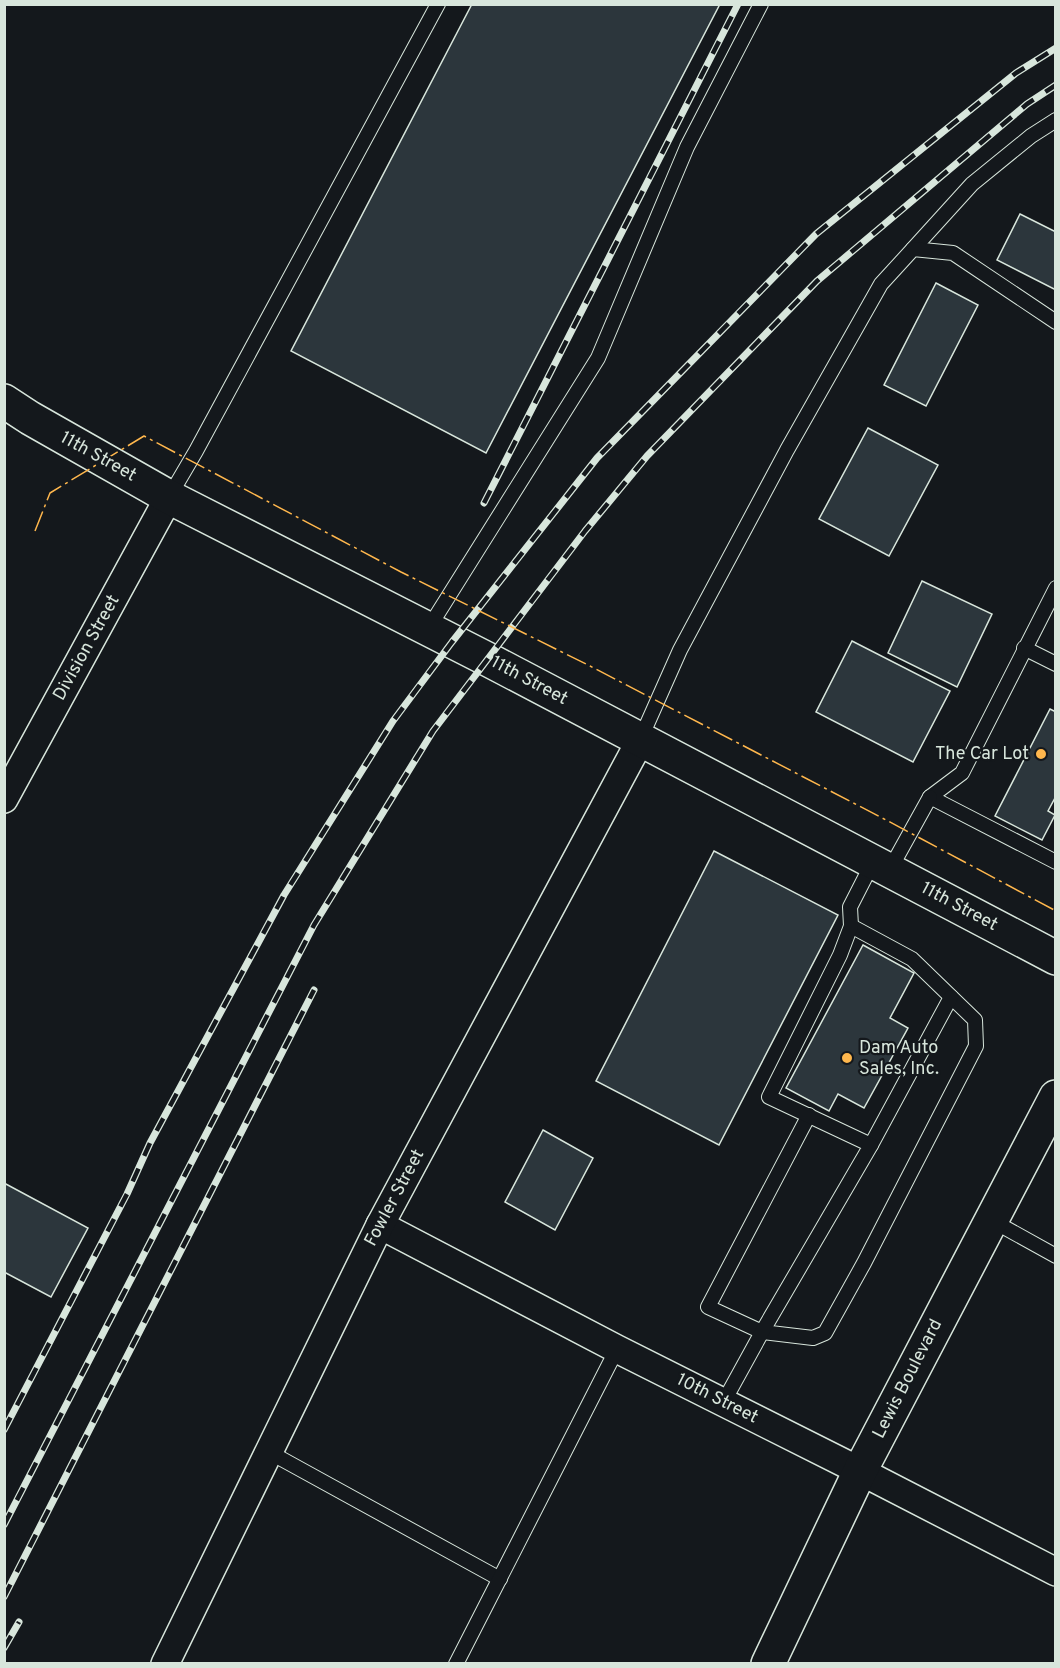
<svg xmlns="http://www.w3.org/2000/svg" width="1060" height="1668" viewBox="0 0 1060 1668" font-family="Overpass,sans-serif">
<style>
.building{fill:#2c363c;stroke:#d8e6dc;stroke-width:1.5}
.lines{fill:none;stroke-linecap:round;stroke-linejoin:round}
.service-casing{stroke:#d8e6dc;stroke-width:16}
.minor-casing{stroke:#d8e6dc;stroke-width:30}
.secondary-casing{stroke:#d8e6dc;stroke-width:36}
.primary-casing{stroke:#d8e6dc;stroke-width:36}
.service{stroke:#14181c;stroke-width:14}
.minor{stroke:#14181c;stroke-width:27}
.secondary{stroke:#14181c;stroke-width:33}
.primary{stroke:#14181c;stroke-width:33}
.rail-casing{stroke:#d8e6dc;stroke-width:7}
.rail{stroke:#14181c;stroke-width:4.5;stroke-dasharray:14;stroke-linecap:butt}
.power{stroke:#ffb74d;stroke-width:1.5;stroke-dasharray:21 4.5 3 4.5;stroke-linecap:butt}
.poi-dot{fill:#ffb74d;stroke:#14181c;stroke-width:2}
.labels{text-anchor:middle;dominant-baseline:central;stroke-width:4.5;stroke-linejoin:round;paint-order:stroke}
.street-label{font-size:18px;fill:#d8e6dc;stroke:#14181c}
.poi-label{font-size:18px;fill:#d8e6dc;stroke:#14181c;text-anchor:end}
</style>
<rect width="100%" height="100%" fill="#14181c"/>
<g class="building">
<polygon points="472,4 720,4 486,453 291,351"/>
<polygon points="1020,214 1056,232 1056,290 997,260"/>
<polygon points="936,283 978,305 926,406 884,385"/>
<polygon points="868,428 938,465 889,556 819,519"/>
<polygon points="922,581 992,614 957,687 888,653"/>
<polygon points="852,641 950,691 913,762 816,712"/>
<polygon points="1050,709 1056,712 1056,796 1048,811 1055,815 1042,840 995,816"/>
<polygon points="714,851 838,915 719,1145 596,1081"/>
<polygon points="863,945 914,973 890,1018 908,1028 864,1108 838,1094 829,1111 786,1088"/>
<polygon points="543,1130 593,1158 555,1230 505,1202"/>
<polygon points="4,1183 88,1228 51,1297 4,1272"/>
</g>
<g class="lines">
<defs>
<g id="service">
<polyline points="913,249 972,184 1031,136 1056,120"/>
<polyline points="169,497 196,451 438,4"/>
<polyline points="1056,588 962,773 930,797 1056,862"/>
<polyline points="428,629 598,358 687,147 761,4"/>
<polyline points="1024,648 1056,664"/>
<polyline points="640,740 680,650 787,450 881,284 913,249 953,253 1056,322"/>
<polyline points="889,871 930,797"/>
<polyline points="809,1115 708,1307 762,1332 813,1338 825,1333 864,1263 976,1046 975,1020 912,959 851,926"/>
<polyline points="871,1145 951,997"/>
<polyline points="991,1220 1056,1256"/>
<polyline points="723,1403 762,1332 871,1145 769,1097 840,955 851,926 850,907 873,862"/>
<polyline points="269,1452 500,1579"/>
<polyline points="456,1664 617,1349"/>
</g>
<g id="minor">
<polyline points="4,799 169,497"/>
<polyline points="380,1225 617,1349 860,1471 1056,1572"/>
<polyline points="165,1664 380,1225 640,741"/>
</g>
<polyline id="secondary" points="4,401 30,418 169,497 489,660 1056,958"/>
<polyline id="primary" points="768,1664 860,1471 1056,1097"/>
</defs>
<use href="#service" class="service-casing"/>
<use href="#minor" class="minor-casing"/>
<use href="#secondary" class="secondary-casing"/>
<use href="#primary" class="primary-casing"/>
<use href="#service" class="service"/>
<use href="#minor" class="minor"/>
<use href="#secondary" class="secondary"/>
<use href="#primary" class="primary"/>
<defs>
<g id="rail">
<polyline points="484,503 738,4"/>
<polyline points="4,1430 127,1194 150,1143 284,895 393,721 452,642 597,458 816,234 1016,73 1056,48"/>
<polyline points="4,1525 314,925 433,731 585,531 647,456 817,281 1027,104 1056,85"/>
<polyline points="4,1597 314,990"/>
<polyline points="4,1648 19,1622"/>
</g>
</defs>
<use href="#rail" class="rail-casing"/>
<use href="#rail" class="rail"/>
<polyline class="power" points="35,531 50,493 144,436 401,572 590,666 888,821 1056,911"/>
</g>
<g class="poi-dot">
<circle cx="1041" cy="754" r="6"/>
<circle cx="847" cy="1058" r="6"/>
</g>
<g class="labels">
<g class="street-label">
<text transform="translate(98 457) rotate(29)">11th Street</text>
<text transform="translate(87 648) rotate(-61)">Division Street</text>
<text transform="translate(529 681) rotate(28)">11th Street</text>
<text transform="translate(959 907) rotate(28)">11th Street</text>
<text transform="translate(395 1198) rotate(-62)">Fowler Street</text>
<text transform="translate(908 1379) rotate(-63)">Lewis Boulevard</text>
<text transform="translate(717 1399) rotate(27)">10th Street</text>
</g>
<g class="poi-label">
<text x="1029" y="754">The Car Lot</text>
<text x="859" y="1048" text-anchor="start">Dam Auto<tspan x="859" dy="21">Sales, Inc.</tspan></text>
</g>
</g>
<rect width="1060" height="1668" fill="none" stroke="#d8e6dc" stroke-width="12"/>
</svg>
